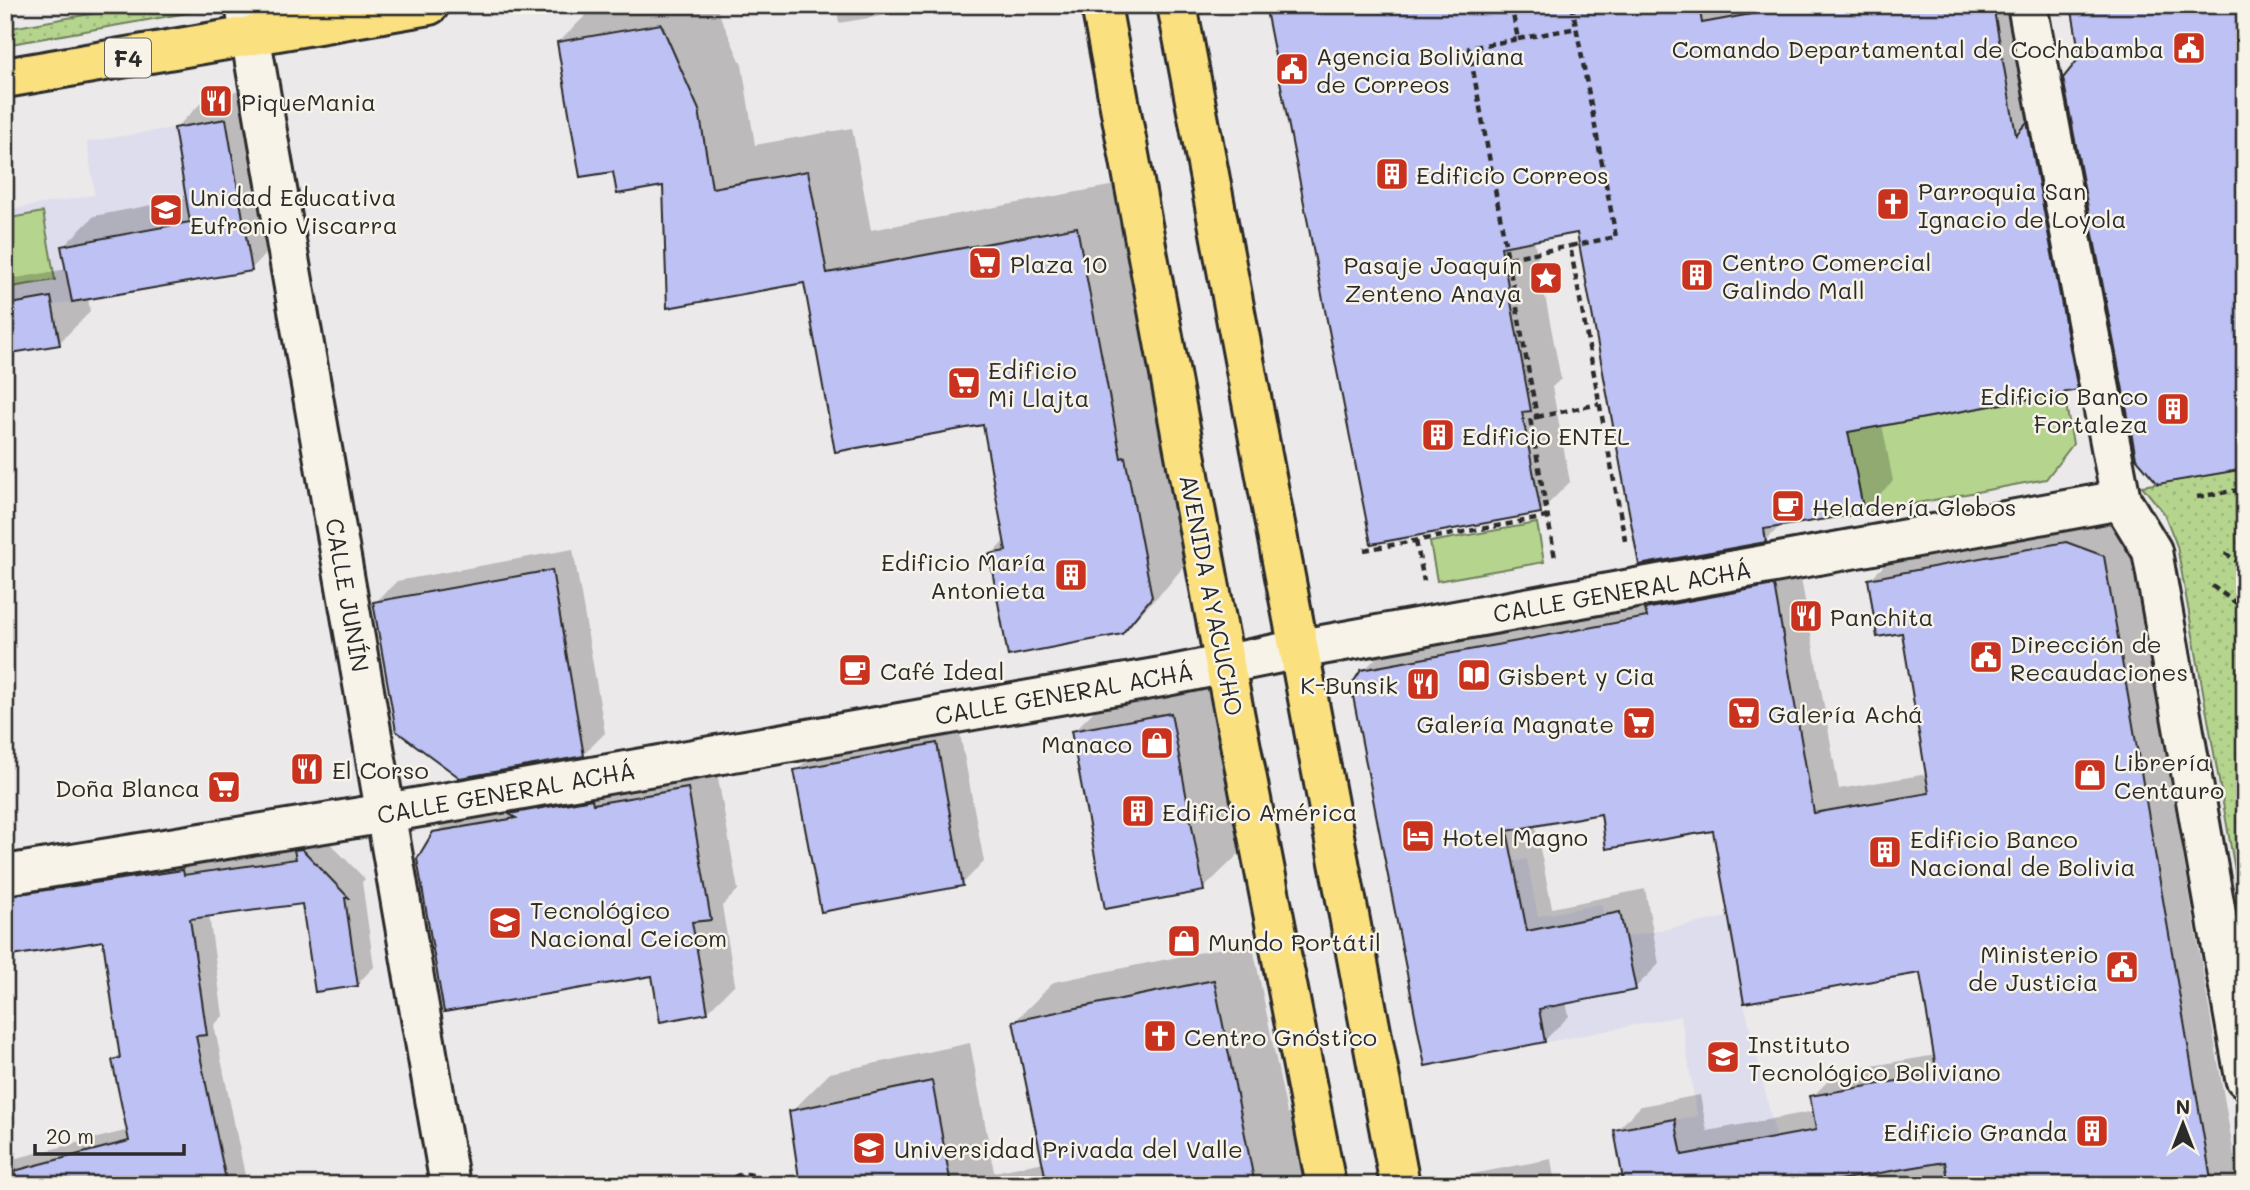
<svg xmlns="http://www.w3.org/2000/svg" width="2250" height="1190" viewBox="0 0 2250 1190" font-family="Mali,sans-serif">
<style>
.built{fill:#dddded}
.grass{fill:url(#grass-dots);stroke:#70805c;stroke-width:2}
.garden{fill:#b5d58e;stroke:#70805c;stroke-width:2}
.shadow{fill:#0003}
.building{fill:#bdc1f3;stroke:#2b2b2b;stroke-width:2}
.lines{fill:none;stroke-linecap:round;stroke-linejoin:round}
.minor-casing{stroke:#2b2b2b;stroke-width:44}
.major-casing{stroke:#2b2b2b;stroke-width:44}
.path{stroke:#2b2b2b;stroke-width:4.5;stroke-dasharray:7 5;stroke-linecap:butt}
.minor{stroke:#f7f3e8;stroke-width:38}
.major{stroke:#fbe080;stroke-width:38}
.labels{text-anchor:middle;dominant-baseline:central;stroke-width:5;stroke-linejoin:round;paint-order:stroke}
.shield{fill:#f7f3e8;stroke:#686764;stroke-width:2}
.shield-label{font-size:23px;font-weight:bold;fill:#2b2b2b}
.poi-label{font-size:24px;fill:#2b2b2b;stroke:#f7f3e8;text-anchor:start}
.street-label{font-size:24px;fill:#2b2b2b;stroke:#f7f3e8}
</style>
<defs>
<pattern id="grass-dots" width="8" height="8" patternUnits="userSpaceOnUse" patternTransform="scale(1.75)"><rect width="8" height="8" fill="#b5d58e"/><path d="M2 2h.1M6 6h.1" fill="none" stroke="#9cb77b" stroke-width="1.8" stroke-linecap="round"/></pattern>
</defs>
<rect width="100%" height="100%" fill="#ebe9ea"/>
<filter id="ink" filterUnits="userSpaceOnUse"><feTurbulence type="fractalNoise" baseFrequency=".0143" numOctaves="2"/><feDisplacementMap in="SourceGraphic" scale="14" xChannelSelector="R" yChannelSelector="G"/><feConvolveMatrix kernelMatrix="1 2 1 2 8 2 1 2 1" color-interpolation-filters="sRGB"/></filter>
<g filter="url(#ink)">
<g class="built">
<polygon points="226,119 252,271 53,305 60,345 5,354 5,210 95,195 87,142"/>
<polygon points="1527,859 1538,916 1601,904 1604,915 1620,913 1626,937 1728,917 1744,1003 1776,1137 1784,1185 1624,1185 1614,1130 1697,1116 1681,1016 1425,1066 1389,886"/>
</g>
<g class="grass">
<polygon points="141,5 209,5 210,9 5,45 5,29"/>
<polygon points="2245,469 2245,926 2177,546 2164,513 2142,486"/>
</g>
<g class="garden">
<polygon points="43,212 55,280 5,288 5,219"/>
<polygon points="2064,393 2073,444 2046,479 1864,513 1848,432"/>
<polygon points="1537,523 1544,562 1437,581 1430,542"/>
</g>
<g class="shadow">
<polygon points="596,5 715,5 742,65 755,145 852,128 871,230 1121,184 1196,551 1166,588 1121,633 991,555 1006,539 984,423 806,280 664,184 614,170 559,42"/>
<polygon points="836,5 947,5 839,23"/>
<polygon points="1267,5 2027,5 2107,358 2077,388 1882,424 1893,481 1863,511 1782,524 1765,541 1578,231 1534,239 1561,379 1552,387 1570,482 1540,512"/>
<polygon points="257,88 282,238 251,269 88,297 90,312 59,343 5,352 5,280 67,269 63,247 94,216 188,198 176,128 207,97"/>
<polygon points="2092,518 2128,532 2239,1185 1626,1185 1616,1131 1641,1106 1700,1095 1707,1131 1815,1111 1812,1097 1837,1072 1936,1055 1921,971 1714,829 1603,812 1535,824 1552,908 1645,889 1659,964 1635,988 1566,1002 1569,1016 1544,1041 1363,671 1388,646 1798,562 1839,789 1927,774 1903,631 1870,579 1895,555"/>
<polygon points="573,549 605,733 584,754 375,603 397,581"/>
<polygon points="1226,658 1259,834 1203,889 1073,732 1129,676"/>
<polygon points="958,723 984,862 962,884 796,771 818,749"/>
<polygon points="715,761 738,890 722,906 735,984 707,1012 435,833 463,805"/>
<polygon points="319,832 365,879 362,882 374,967 357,984 304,902 209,915 223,1016 214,1025 247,1185 5,1185 5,1161 129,1130 114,1060 121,1053 105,939 5,956 5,883"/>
<polygon points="1252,942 1287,1113 1289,1113 1305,1185 802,1185 791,1112 830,1073 970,1043 994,1172 1044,1162 1015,1021 1054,982"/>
<polygon points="1551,1159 1555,1185 1457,1185 1467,1175"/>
</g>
<g class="building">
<polygon points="1265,5 1699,5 1702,23 1800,5 1993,5 2016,135 2027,122 2078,390 1848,432 1864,513 1764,529 1766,542 1639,565 1577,233 1501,247 1531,411 1522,412 1541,513 1371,544"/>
<polygon points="2071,5 2245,5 2245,469 2158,484 2136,458 2063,78 2080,57"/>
<polygon points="661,24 699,110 712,188 808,171 827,273 1077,227 1121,458 1125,457 1152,597 1122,634 1008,656 989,554 1006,551 983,425 835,452 804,283 667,308 663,186 617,194 613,172 580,177 557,42"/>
<polygon points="226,119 252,271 72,302 61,246 190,222 174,128"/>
<polygon points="51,297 60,345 5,354 5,305"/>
<polygon points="2066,542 2104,556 2212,1185 1949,1185 1945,1162 1809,1185 1624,1185 1614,1130 1675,1119 1682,1155 1816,1130 1810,1096 1937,1074 1920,973 1744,1003 1713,831 1606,849 1601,814 1507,831 1527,931 1620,912 1636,990 1539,1009 1545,1042 1425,1066 1351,686 1361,670 1647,617 1645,609 1774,585 1814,813 1929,793 1902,633 1877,637 1868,579"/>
<polygon points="552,570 584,756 460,778 396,731 373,602"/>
<polygon points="1171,713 1204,891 1105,909 1071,731"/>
<polygon points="937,743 963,886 821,912 794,770"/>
<polygon points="688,788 711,920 692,922 708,1013 660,1022 652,976 444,1012 417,859 433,832 516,818 509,814 592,799 593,804"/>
<polygon points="302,849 349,898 345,898 358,986 315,992 302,904 190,919 207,1035 196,1036 227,1185 16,1185 14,1171 129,1141 112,1060 120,1058 103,941 5,957 5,896 183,870 184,875 296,859 294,850"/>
<polygon points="1214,980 1255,1185 1047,1185 1013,1021"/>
<polygon points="932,1081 951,1185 800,1185 789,1111"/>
</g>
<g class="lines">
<defs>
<g id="minor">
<polyline points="245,5 450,1185"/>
<polyline points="2027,5 2121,500 2152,551 2245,1078"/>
<polyline points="5,875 386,813 1167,676 1300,649 2121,500"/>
</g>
<g id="major">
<polyline points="1101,5 1213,604 1326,1185"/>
<polyline points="1177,5 1400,1185"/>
<polyline points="5,78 429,5"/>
</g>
</defs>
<use href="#minor" class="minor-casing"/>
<use href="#major" class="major-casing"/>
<g class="path">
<polyline points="1511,5 1518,39 1469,48 1537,417 1530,418 1555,558"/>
<polyline points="1572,5 1616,237 1570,246 1626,545"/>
<polyline points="1518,39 1577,28"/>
<polyline points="1509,258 1570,246"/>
<polyline points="1537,417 1599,404"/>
<polyline points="2197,497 2245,489"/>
<polyline points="1416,541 1424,581"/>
<polyline points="1364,550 1547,517"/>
<polyline points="2225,553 2245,567"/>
<polyline points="2212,586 2245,609"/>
<path d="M 725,1185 C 738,1170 754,1171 767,1185"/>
</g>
<use href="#minor" class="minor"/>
<use href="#major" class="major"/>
</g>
</g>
<defs>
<symbol id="civic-square" viewBox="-11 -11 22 22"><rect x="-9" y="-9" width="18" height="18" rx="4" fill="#c8321e" stroke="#f7f3e8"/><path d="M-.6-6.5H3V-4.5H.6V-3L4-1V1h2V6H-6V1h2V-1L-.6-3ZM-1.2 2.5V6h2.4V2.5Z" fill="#fff"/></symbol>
<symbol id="restaurant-square" viewBox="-11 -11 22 22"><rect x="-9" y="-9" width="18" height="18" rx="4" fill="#c8321e" stroke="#f7f3e8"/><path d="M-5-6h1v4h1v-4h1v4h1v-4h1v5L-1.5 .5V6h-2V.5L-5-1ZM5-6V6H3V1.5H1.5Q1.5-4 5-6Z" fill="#fff"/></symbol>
<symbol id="building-square" viewBox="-11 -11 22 22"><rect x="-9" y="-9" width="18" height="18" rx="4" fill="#c8321e" stroke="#f7f3e8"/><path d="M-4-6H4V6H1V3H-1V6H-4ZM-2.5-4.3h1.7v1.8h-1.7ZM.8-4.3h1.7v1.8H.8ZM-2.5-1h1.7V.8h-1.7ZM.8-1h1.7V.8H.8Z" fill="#fff"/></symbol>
<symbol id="church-square" viewBox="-11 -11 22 22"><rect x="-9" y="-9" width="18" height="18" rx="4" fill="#c8321e" stroke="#f7f3e8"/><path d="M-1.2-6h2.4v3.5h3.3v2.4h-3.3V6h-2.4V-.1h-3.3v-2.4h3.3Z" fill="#fff"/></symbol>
<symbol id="school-square" viewBox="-11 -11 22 22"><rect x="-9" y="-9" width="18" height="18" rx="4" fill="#c8321e" stroke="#f7f3e8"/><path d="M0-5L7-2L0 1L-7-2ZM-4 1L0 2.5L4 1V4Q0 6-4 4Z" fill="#fff"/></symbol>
<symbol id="supermarket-square" viewBox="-11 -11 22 22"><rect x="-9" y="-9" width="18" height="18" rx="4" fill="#c8321e" stroke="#f7f3e8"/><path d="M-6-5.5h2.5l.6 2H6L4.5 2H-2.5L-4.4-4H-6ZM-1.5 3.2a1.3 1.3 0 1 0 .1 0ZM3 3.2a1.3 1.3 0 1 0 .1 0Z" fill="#fff"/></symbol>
<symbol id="sight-square" viewBox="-11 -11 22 22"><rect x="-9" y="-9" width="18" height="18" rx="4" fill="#c8321e" stroke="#f7f3e8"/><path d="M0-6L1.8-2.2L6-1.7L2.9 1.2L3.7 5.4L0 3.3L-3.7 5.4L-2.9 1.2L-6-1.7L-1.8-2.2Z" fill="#fff"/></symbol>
<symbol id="cafe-square" viewBox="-11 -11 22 22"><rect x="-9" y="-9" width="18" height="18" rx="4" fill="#c8321e" stroke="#f7f3e8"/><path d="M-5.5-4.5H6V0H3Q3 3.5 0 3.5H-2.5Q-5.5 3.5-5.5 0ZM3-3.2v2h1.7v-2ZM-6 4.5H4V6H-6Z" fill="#fff"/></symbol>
<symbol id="library-square" viewBox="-11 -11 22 22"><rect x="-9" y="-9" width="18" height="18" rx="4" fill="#c8321e" stroke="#f7f3e8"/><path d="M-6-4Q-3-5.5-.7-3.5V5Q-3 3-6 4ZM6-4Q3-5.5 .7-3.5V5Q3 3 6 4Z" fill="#fff"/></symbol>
<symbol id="shop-square" viewBox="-11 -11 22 22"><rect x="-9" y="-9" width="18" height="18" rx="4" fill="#c8321e" stroke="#f7f3e8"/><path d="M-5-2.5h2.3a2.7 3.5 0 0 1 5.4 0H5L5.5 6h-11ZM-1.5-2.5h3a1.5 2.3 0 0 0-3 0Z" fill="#fff"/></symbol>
<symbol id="hotel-square" viewBox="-11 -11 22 22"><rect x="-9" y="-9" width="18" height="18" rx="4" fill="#c8321e" stroke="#f7f3e8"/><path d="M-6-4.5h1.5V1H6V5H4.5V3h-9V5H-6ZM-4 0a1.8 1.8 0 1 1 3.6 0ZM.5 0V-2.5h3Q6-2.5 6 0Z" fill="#fff"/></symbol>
<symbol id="university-square" viewBox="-11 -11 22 22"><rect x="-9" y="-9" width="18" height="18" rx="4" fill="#c8321e" stroke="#f7f3e8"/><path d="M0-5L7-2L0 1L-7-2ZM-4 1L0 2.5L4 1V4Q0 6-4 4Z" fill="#fff"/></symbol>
</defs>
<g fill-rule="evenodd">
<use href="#civic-square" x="2170" y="29" width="38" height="38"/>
<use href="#civic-square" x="1273" y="50" width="38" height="38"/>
<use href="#restaurant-square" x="197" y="82" width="38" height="38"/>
<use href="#building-square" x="1373" y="155" width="38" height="38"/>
<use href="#church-square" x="1874" y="185" width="38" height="38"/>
<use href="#school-square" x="147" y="191" width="38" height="38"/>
<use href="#supermarket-square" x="966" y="244" width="38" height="38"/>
<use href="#building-square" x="1678" y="256" width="38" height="38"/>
<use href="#sight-square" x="1527" y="259" width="38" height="38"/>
<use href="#supermarket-square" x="945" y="364" width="38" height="38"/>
<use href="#building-square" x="2154" y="390" width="38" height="38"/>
<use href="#building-square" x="1419" y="416" width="38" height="38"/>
<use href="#cafe-square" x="1769" y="487" width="38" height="38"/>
<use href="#building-square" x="1052" y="556" width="38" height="38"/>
<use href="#restaurant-square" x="1787" y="597" width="38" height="38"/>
<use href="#civic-square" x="1967" y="638" width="38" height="38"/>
<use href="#cafe-square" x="836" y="651" width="38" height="38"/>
<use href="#library-square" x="1455" y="656" width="38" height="38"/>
<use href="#restaurant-square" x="1404" y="665" width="38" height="38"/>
<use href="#supermarket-square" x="1725" y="694" width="38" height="38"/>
<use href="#supermarket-square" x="1620" y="704" width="38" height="38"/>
<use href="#shop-square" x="1138" y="724" width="38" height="38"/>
<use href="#restaurant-square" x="288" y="750" width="38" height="38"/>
<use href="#shop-square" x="2071" y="756" width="38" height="38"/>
<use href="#supermarket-square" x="205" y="768" width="38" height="38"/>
<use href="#building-square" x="1119" y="792" width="38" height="38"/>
<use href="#hotel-square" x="1399" y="817" width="38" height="38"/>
<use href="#building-square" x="1866" y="833" width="38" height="38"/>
<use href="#university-square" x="486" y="904" width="38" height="38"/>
<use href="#shop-square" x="1165" y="922" width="38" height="38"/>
<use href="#civic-square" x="2103" y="948" width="38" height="38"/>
<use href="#church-square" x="1141" y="1017" width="38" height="38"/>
<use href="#university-square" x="1704" y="1038" width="38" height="38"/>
<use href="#building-square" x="2073" y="1112" width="38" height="38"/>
<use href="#university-square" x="850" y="1129" width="38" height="38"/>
</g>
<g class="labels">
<rect class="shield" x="105" y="38.5" width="46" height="39" rx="5"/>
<g class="shield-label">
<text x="128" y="58">F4</text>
</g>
<g class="poi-label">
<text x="2164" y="48" text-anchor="end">Comando Departamental de Cochabamba</text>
<text x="1316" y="55">Agencia Boliviana<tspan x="1316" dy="28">de Correos</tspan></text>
<text x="241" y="101">PiqueMania</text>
<text x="1416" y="174">Edificio Correos</text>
<text x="1918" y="190">Parroquia San<tspan x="1918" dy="28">Ignacio de Loyola</tspan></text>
<text x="190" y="196">Unidad Educativa<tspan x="190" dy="28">Eufronio Viscarra</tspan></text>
<text x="1722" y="261">Centro Comercial<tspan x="1722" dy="28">Galindo Mall</tspan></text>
<text x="1010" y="263">Plaza 10</text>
<text x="1522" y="264" text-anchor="end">Pasaje Joaquín<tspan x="1522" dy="28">Zenteno Anaya</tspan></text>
<text x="988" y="369">Edificio<tspan x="988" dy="28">Mi Llajta</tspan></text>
<text x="2148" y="395" text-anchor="end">Edificio Banco<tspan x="2148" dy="28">Fortaleza</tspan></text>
<text x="1462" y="435">Edificio ENTEL</text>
<text x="1812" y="506">Heladería Globos</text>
<text x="1046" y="561" text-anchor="end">Edificio María<tspan x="1046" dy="28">Antonieta</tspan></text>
<text x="1830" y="616">Panchita</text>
<text x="2010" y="643">Dirección de<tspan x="2010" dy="28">Recaudaciones</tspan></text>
<text x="880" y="670">Café Ideal</text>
<text x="1498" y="675">Gisbert y Cia</text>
<text x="1398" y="684" text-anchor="end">K-Bunsik</text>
<text x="1768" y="713">Galería Achá</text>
<text x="1614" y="723" text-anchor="end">Galería Magnate</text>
<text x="1132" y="743" text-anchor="end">Manaco</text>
<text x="2114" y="761">Librería<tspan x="2114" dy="28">Centauro</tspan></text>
<text x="332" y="769">El Corso</text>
<text x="200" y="787" text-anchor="end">Doña Blanca</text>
<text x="1162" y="811">Edificio América</text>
<text x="1442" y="836">Hotel Magno</text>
<text x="1910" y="838">Edificio Banco<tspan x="1910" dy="28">Nacional de Bolivia</tspan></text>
<text x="530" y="909">Tecnológico<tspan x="530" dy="28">Nacional Ceicom</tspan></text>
<text x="1208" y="941">Mundo Portátil</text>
<text x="2098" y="953" text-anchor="end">Ministerio<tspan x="2098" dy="28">de Justicia</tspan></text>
<text x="1184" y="1036">Centro Gnóstico</text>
<text x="1748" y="1043">Instituto<tspan x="1748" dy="28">Tecnológico Boliviano</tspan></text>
<text x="2068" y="1131" text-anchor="end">Edificio Granda</text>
<text x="894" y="1148">Universidad Privada del Valle</text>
</g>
<g class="street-label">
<text transform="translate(1622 591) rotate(-10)">CALLE GENERAL ACHÁ</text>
<text transform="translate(348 595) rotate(80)">CALLE JUNÍN</text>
<text transform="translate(1212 595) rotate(79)">AVENIDA AYACUCHO</text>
<text transform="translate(1064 693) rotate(-10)">CALLE GENERAL ACHÁ</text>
<text transform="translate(506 792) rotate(-10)">CALLE GENERAL ACHÁ</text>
</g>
</g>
<rect width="2250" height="1190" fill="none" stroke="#f7f3e8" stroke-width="28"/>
<rect x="14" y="14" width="2222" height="1162" fill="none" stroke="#2b2b2b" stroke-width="2.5" filter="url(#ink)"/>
<g transform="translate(2183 1124)" stroke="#f7f3e8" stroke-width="5" paint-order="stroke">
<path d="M0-5L12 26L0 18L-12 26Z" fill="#2b2b2b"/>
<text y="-10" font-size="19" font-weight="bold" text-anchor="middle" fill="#2b2b2b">N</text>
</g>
<path d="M35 1144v10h149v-10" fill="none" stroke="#2b2b2b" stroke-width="3.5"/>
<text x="46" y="1144" font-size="21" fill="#2b2b2b" stroke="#f7f3e8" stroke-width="5" paint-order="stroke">20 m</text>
</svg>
